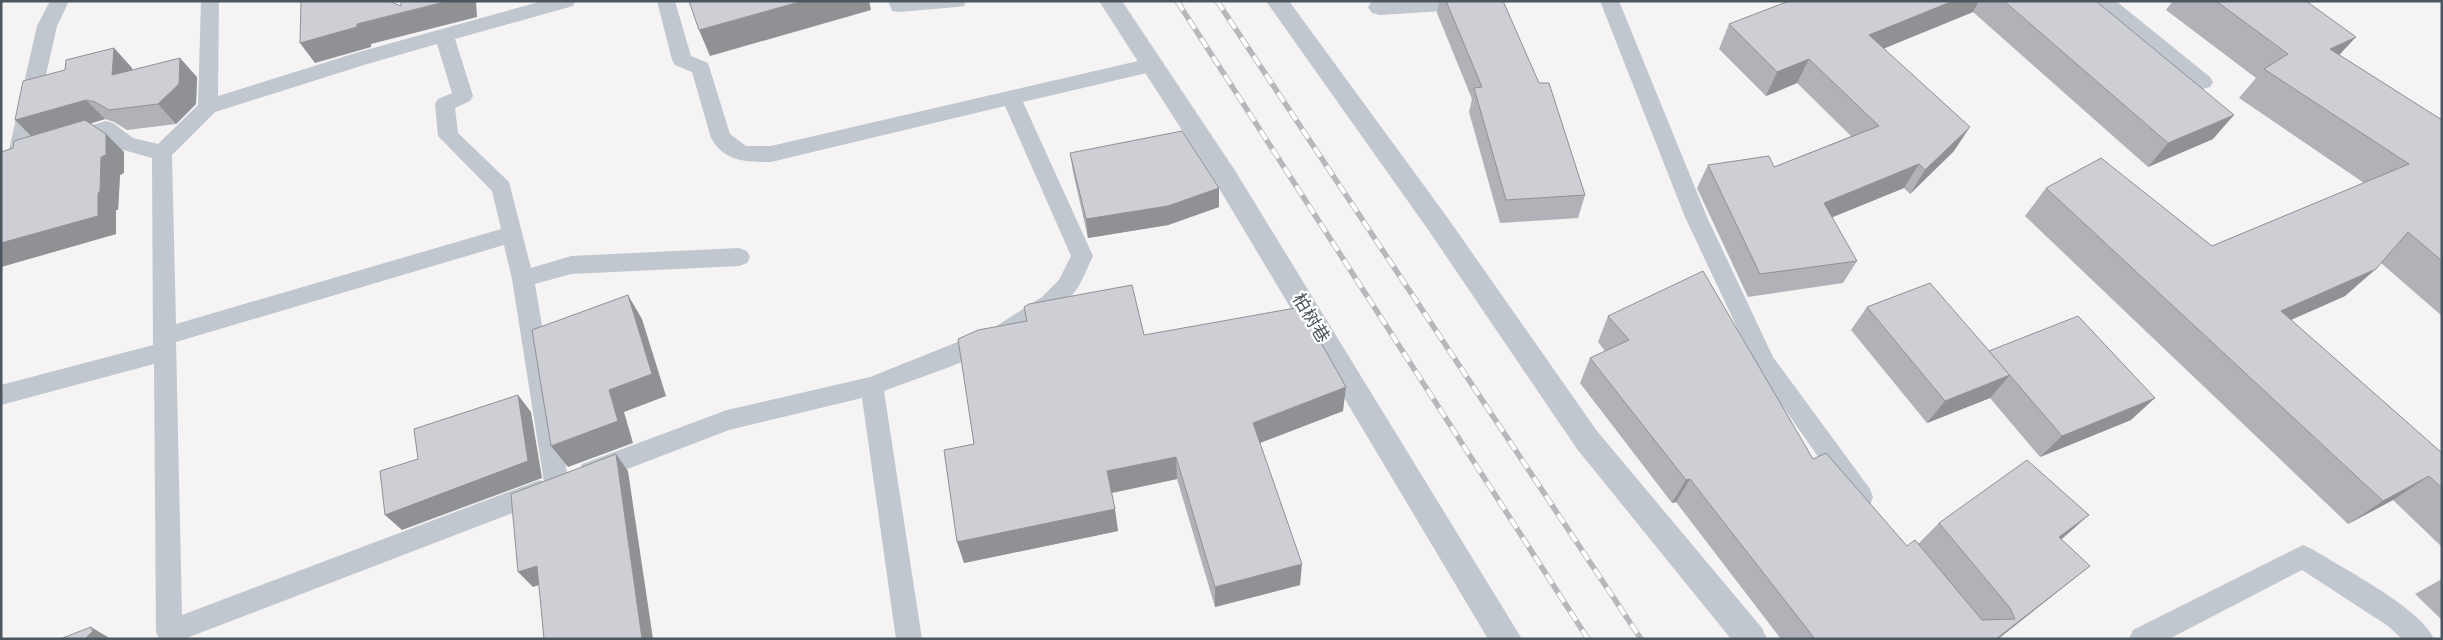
<svg xmlns="http://www.w3.org/2000/svg" width="2443" height="640" viewBox="0 0 2443 640" font-family="'Nunito Sans','Noto Sans SC',sans-serif">
<style>
.lines{fill:none;stroke-linecap:round;stroke-linejoin:round}
.lane{fill:#c0c7ce;fill-rule:evenodd}
.street{fill:#c0c7ce;fill-rule:evenodd}
.rail-casing{stroke:#b6b8bc;stroke-width:5.5}
.rail{stroke:#fff;stroke-width:4;stroke-dasharray:11;stroke-linecap:butt}
.wall{fill:#b0b2b7}
.shaded-wall{fill:#909195}
.building{fill:#cdcfd5;stroke:#909195}
.labels{text-anchor:middle;dominant-baseline:central;stroke-width:4.5;stroke-linejoin:round;paint-order:stroke}
.street-label{font-size:18px;fill:#4c565f;stroke:#fff}
</style>
<rect width="100%" height="100%" fill="#f5f3f3"/>
<g class="lines">
<g class="lane">
<polygon points="50,1 69,1 57,26 28,154 25,159 18,162 11,159 8,154 37,26"/>
<path d="M 201,1 L 219,1 L 218,96 L 359,52 L 542,1 L 575,1 L 573,6 L 455,39 L 473,96 L 470,101 L 455,108 L 458,133 L 509,182 L 531,268 L 571,256 L 739,248 L 747,251 L 750,257 L 747,263 L 739,266 L 571,274 L 535,284 L 569,485 L 566,493 L 557,496 L 551,494 L 549,499 L 184,639 L 159,639 L 156,632 L 154,364 L 1,405 L 1,385 L 153,345 L 152,158 L 120,149 L 103,136 L 72,146 L 65,143 L 62,138 L 65,133 L 106,121 L 113,123 L 133,138 L 158,144 L 198,105 ZM 437,44 L 452,93 L 438,99 L 435,104 L 438,136 L 492,191 L 501,229 L 176,324 L 172,155 L 215,112 L 364,65 ZM 504,245 L 512,279 L 544,482 L 540,480 L 182,615 L 176,342 Z"/>
<path d="M 657,1 L 675,1 L 691,56 L 708,63 L 730,134 L 746,146 L 771,146 L 1151,58 L 1158,60 L 1161,65 L 1158,70 L 1151,72 L 1023,102 L 1093,256 C 1087,268 1082,283 1074,293 C 1033,343 943,368 884,391 L 922,639 L 896,639 L 862,398 L 729,430 L 591,483 L 582,480 L 579,472 L 582,464 L 727,410 L 870,377 L 995,327 L 1042,297 L 1059,280 L 1071,256 L 1005,106 L 771,162 C 747,162 724,162 711,138 L 692,72 L 675,65 L 672,60 Z"/>
<polygon points="888,1 966,1 964,6 957,7 899,12 892,11"/>
<polygon points="1600,1 1619,1 1707,217 1773,357 1870,489 1873,497 1870,505 1861,508 1852,505 1757,370 1685,217"/>
<polygon points="2094,1 2116,1 2210,77 2213,82 2210,87 2203,89 2196,87"/>
<path d="M 2303,545 L 2312,549 C 2342,568 2421,608 2434,639 L 2402,639 L 2388,626 L 2302,570 L 2169,639 L 2129,639 L 2133,630 Z"/>
</g>
<g class="street">
<polygon points="1099,1 1122,1 1234,169 1522,639 1488,639 1216,183"/>
<polygon points="1266,1 1289,1 1447,217 1597,431 1762,628 1767,639 1731,639 1577,449 1429,231"/>
<polygon points="1372,1 1485,1 1482,7 1474,9 1380,15 1372,13 1368,7"/>
</g>
<defs>
<g id="rail">
<polyline points="1177,1 1588,639"/>
<polyline points="1217,1 1641,639"/>
</g>
</defs>
<use href="#rail" class="rail-casing"/>
<use href="#rail" class="rail"/>
</g>
<g class="wall">
<polygon points="1439,1 1503,1 1585,195 1578,218 1500,223 1469,112 1472,99 1437,13"/>
<polygon points="1789,1 2096,1 2213,139 2148,167 1973,12 1884,48 1954,151 1910,194 1904,188 1832,217 1857,261 1843,283 1748,297 1697,188 1708,165 1774,167 1851,136 1797,83 1766,96 1719,49 1729,24"/>
<polygon points="2173,1 2306,1 2339,55 2442,120 2442,316 2381,263 2345,296 2291,320 2442,453 2442,547 2393,500 2348,524 2025,216 2046,188 2212,246 2364,183 2239,98 2256,78 2166,10"/>
<polygon points="114,48 132,68 132,70 197,77 196,104 176,124 127,130 114,122 105,119 90,124 106,134 124,152 124,173 120,175 118,210 116,210 116,234 1,267 1,152 13,148 31,136 65,70"/>
<polygon points="1070,153 1219,188 1219,207 1168,225 1088,238 1073,172"/>
<polygon points="1867,307 1989,351 2131,420 2040,457 1990,398 1927,423 1851,330"/>
<polygon points="1608,316 1813,459 1907,546 1918,544 1939,523 2061,539 2090,566 1998,639 1781,639 1676,502 1672,503 1580,383 1590,358 1605,351 1598,342"/>
<polygon points="1144,335 1343,411 1260,443 1300,585 1215,607 1177,479 1112,493 1118,531 964,563 974,444"/>
<polygon points="2442,579 2442,620 2415,594"/>
</g>
<g class="shaded-wall">
<polygon points="448,1 476,1 477,17 371,44 371,47 315,63 300,43 357,24"/>
<polygon points="803,1 869,1 871,10 710,56 699,30"/>
<polygon points="1953,1 1979,1 1973,12 1856,60 1869,35"/>
<polygon points="2356,37 2329,66 2330,49"/>
<polygon points="114,48 132,68 130,95 112,75"/>
<polygon points="180,58 197,77 196,104 176,124 158,104"/>
<polygon points="1809,59 1797,83 1766,96 1777,72"/>
<polygon points="86,100 105,119 35,140 15,120"/>
<polygon points="2234,115 2213,139 2148,167 2168,143"/>
<polygon points="1970,127 1954,151 1910,194 1925,170"/>
<polygon points="106,134 124,152 124,173 120,175 118,210 116,210 116,234 1,267 1,243 98,193 101,157"/>
<polygon points="1919,164 1904,188 1811,226 1824,203"/>
<polygon points="1219,188 1219,207 1168,225 1088,238 1086,219"/>
<polygon points="2376,269 2345,296 2252,337 2281,311"/>
<polygon points="628,295 642,319 666,396 624,412 633,443 568,467 551,446 609,390"/>
<polygon points="2010,375 1990,398 1927,423 1945,401"/>
<polygon points="1346,387 1343,411 1252,446 1253,423"/>
<polygon points="518,395 531,412 542,478 402,530 385,515"/>
<polygon points="2155,398 2131,420 2040,457 2062,436"/>
<polygon points="616,454 628,471 653,639 642,639"/>
<polygon points="1176,457 1177,479 1111,493 1107,471"/>
<polygon points="2429,476 2393,500 2348,524 2383,501"/>
<polygon points="1690,479 1676,502 1672,503 1686,480"/>
<polygon points="1115,509 1118,531 964,563 957,542"/>
<polygon points="2089,515 2063,538 2034,559 2059,537"/>
<polygon points="1302,564 1300,585 1215,607 1215,587"/>
<polygon points="537,566 551,581 533,587 518,572"/>
<polygon points="2090,566 1998,639 1996,639"/>
<polygon points="91,627 111,639 85,639"/>
</g>
<g class="building">
<polygon points="301,1 389,1 401,6 401,1 448,1 357,24 357,27 300,43"/>
<polygon points="689,1 803,1 699,30"/>
<polygon points="1446,1 1503,1 1539,83 1549,83 1585,195 1506,200 1474,88 1482,87"/>
<polygon points="1789,1 1953,1 1869,35 1970,127 1925,170 1919,164 1824,203 1857,261 1760,274 1708,165 1769,156 1774,167 1879,126 1809,59 1777,72 1729,24"/>
<polygon points="2004,1 2096,1 2234,115 2168,143"/>
<polygon points="2216,1 2306,1 2356,37 2330,49 2442,120 2442,261 2408,232 2376,269 2281,311 2442,453 2442,488 2429,476 2383,501 2046,188 2101,158 2212,246 2409,164 2264,69 2288,54"/>
<polygon points="114,48 112,75 180,58 179,84 158,104 109,110 95,102 86,100 15,120 23,81 65,70 66,60"/>
<polygon points="85,120 106,134 106,155 101,157 100,192 98,193 98,216 1,243 1,152 13,148 14,141"/>
<polygon points="1182,131 1219,188 1168,206 1086,219 1070,153"/>
<polygon points="1703,271 1813,459 1826,453 1907,546 1915,540 1982,620 2015,619 2010,608 1939,523 2027,460 2089,515 2059,537 2090,566 1996,639 1815,639 1690,479 1686,480 1590,358 1629,340 1608,316"/>
<polygon points="1930,283 2010,375 1945,401 1867,307"/>
<polygon points="1132,285 1144,335 1301,307 1346,387 1253,423 1302,564 1215,587 1176,457 1107,471 1115,509 957,542 944,450 974,444 958,339 978,330 1027,321 1024,307 1029,304"/>
<polygon points="628,295 652,374 609,390 618,421 551,446 532,330"/>
<polygon points="2078,316 2155,398 2062,436 1989,351"/>
<polygon points="518,395 528,461 385,515 380,471 418,459 414,429"/>
<polygon points="616,454 642,639 544,639 537,566 518,572 511,494"/>
<polygon points="91,627 93,631 85,639 60,639"/>
</g>
<g class="labels">
<g class="street-label">
<text transform="translate(1311 318) rotate(59)">柏树巷</text>
</g>
</g>
<rect width="2443" height="640" fill="none" stroke="#4c565f" stroke-width="5"/>
</svg>
